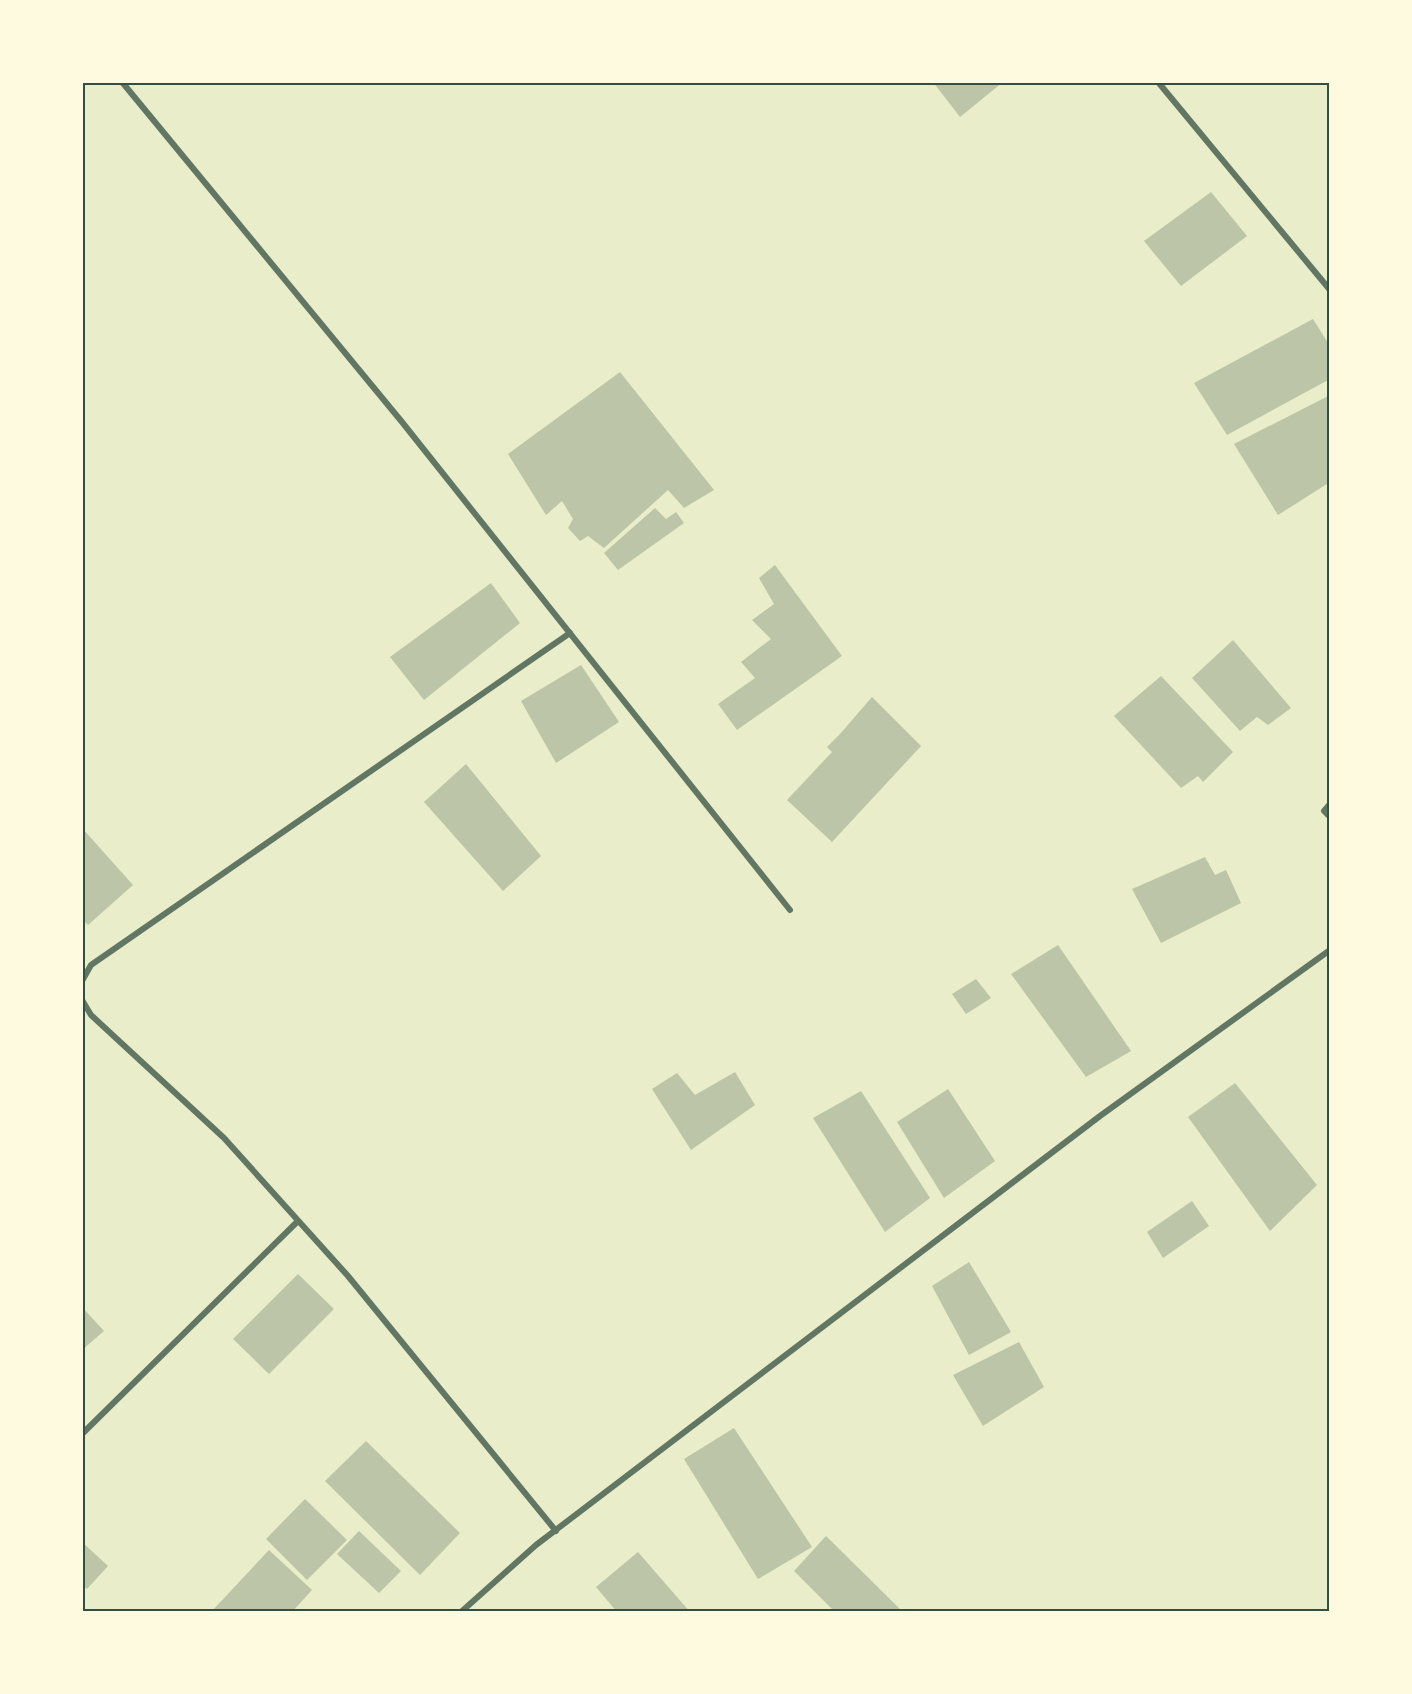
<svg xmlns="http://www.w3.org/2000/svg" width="1412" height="1694" viewBox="0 0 1412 1694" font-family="'Open Sans',sans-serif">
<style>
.building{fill:#bcc5a7}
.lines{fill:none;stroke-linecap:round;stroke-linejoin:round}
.minor{stroke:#617663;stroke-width:6}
.neatline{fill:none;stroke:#344e41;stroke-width:2}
</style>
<rect width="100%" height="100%" fill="#e9edc9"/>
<g class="building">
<polygon points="933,82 1003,82 960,117"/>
<polygon points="1211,192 1247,236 1181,286 1144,241"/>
<polygon points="1313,319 1330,346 1330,379 1227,435 1194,383"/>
<polygon points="620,372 714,490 684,508 668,490 604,548 588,536 580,541 568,528 573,519 562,501 546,515 508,454"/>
<polygon points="1330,395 1330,482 1278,515 1234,444"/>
<polygon points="655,508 666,519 676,512 684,523 618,570 604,553"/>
<polygon points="775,565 842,656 737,730 718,704 755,678 741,662 771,639 752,620 774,604 759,578"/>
<polygon points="491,583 520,623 424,700 390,657"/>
<polygon points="1233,640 1291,708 1268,725 1257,717 1240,731 1192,678"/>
<polygon points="581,665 619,722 556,763 521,701"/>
<polygon points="1161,676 1233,752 1203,782 1198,776 1181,788 1114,716"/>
<polygon points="872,697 921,746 832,842 787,800 832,752 827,747 840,734"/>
<polygon points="466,764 541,856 503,891 424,802"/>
<polygon points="82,828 133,885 88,925 82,919"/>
<polygon points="1205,857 1215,875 1226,870 1241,903 1161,943 1132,889"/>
<polygon points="1058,945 1131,1051 1086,1077 1011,974"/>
<polygon points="976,979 991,998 966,1014 952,994"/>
<polygon points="735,1072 755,1105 691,1150 652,1089 677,1073 695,1095"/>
<polygon points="1235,1083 1317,1185 1270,1231 1188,1117"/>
<polygon points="948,1089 995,1161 944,1198 897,1122"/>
<polygon points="861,1091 930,1198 885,1232 813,1118"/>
<polygon points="1192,1201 1209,1226 1163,1258 1147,1232"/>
<polygon points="969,1262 1011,1332 969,1355 932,1286"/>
<polygon points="298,1274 334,1309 269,1374 233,1339"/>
<polygon points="82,1307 104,1331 82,1350"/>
<polygon points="1019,1342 1044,1387 983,1426 953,1375"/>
<polygon points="734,1428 812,1547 758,1579 684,1459"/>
<polygon points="366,1441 460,1533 420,1575 325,1481"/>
<polygon points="305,1499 347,1540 307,1580 266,1539"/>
<polygon points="359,1531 401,1571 379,1593 337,1554"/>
<polygon points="826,1536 903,1612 835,1612 794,1571"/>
<polygon points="82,1542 108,1566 87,1589 82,1585"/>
<polygon points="269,1550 312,1590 292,1612 211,1612"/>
<polygon points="638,1552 690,1612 617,1612 596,1587"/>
</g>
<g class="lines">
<g class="minor">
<polyline points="122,82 402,422 790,910"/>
<polyline points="1158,82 1330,290"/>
<polyline points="1330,804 1324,811 1330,817"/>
<polyline points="82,981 91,965 570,633"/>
<polyline points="82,1000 91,1015 224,1138 348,1276 556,1531"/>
<polyline points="82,1434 298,1221"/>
<polyline points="461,1612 536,1545 1100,1116 1330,950"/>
</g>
</g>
<rect width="1412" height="1694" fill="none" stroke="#fefae0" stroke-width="168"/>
<rect x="84" y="84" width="1244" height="1526" class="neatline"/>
</svg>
